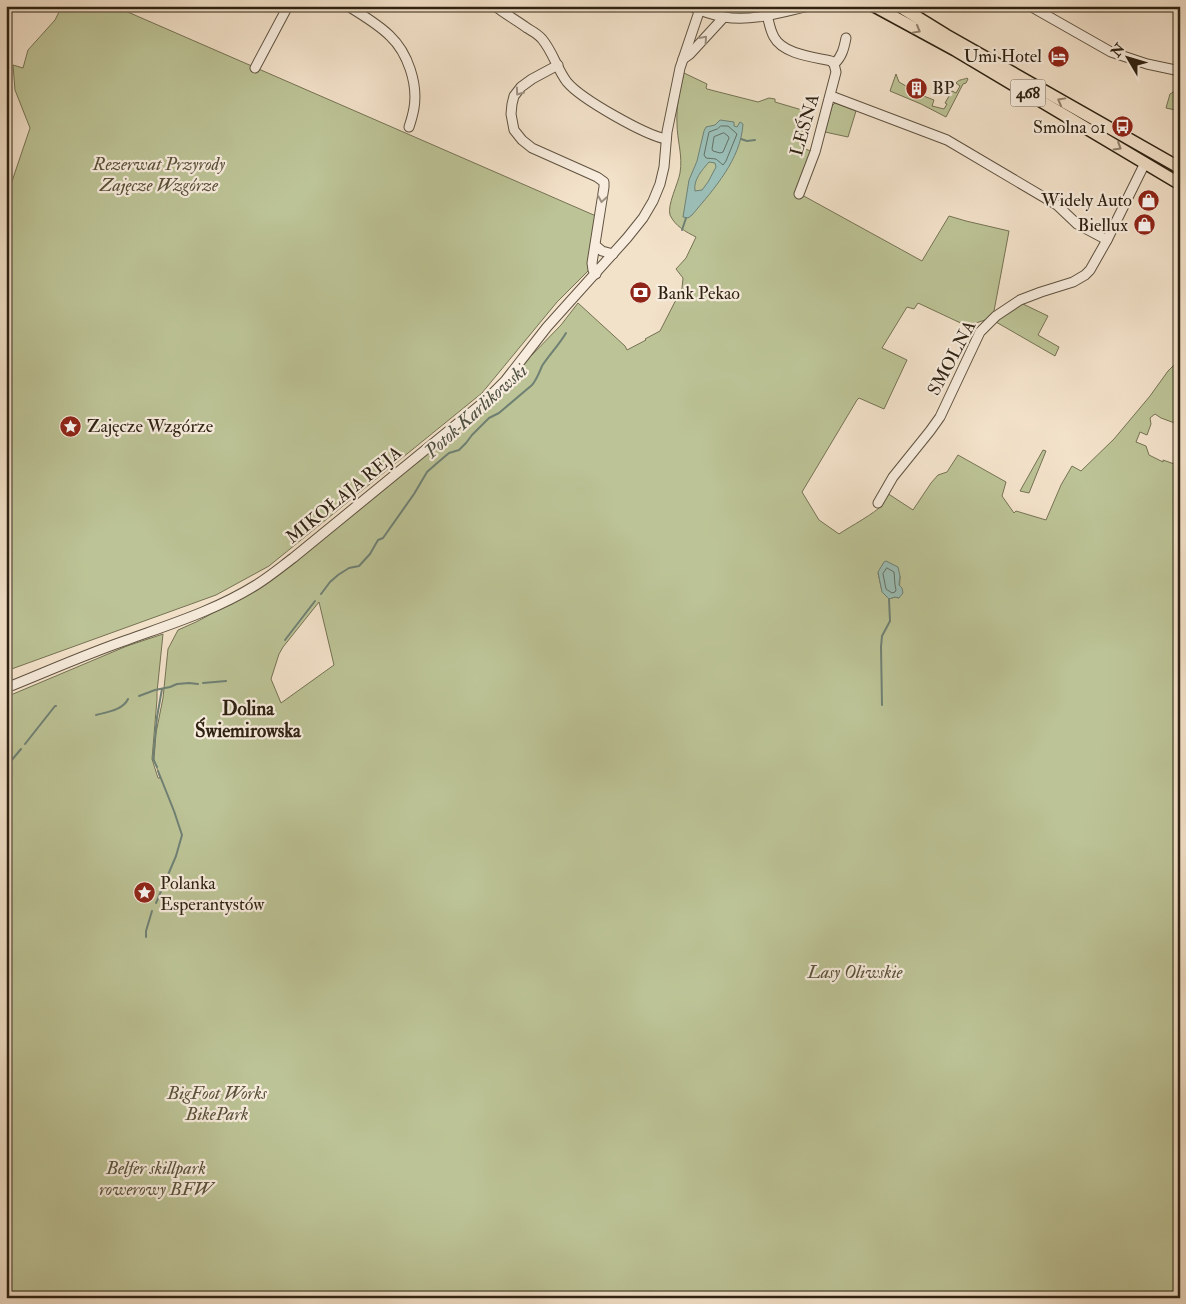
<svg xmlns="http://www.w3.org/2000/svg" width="1186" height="1304" viewBox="0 0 1186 1304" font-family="'IM FELL Double Pica',serif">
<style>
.green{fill:#bcc396;stroke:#757254;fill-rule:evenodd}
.water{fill:#9bbeb6;stroke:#6f8074;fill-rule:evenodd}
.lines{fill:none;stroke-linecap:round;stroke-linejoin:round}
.shore{stroke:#647064;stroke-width:1}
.stream{stroke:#6f8074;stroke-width:2}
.minor-casing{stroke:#5f5240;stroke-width:11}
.major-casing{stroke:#2e2212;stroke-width:14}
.minor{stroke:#f7ecdd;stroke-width:9}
.major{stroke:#f3e2ca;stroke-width:11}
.oneway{stroke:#90826e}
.oneway2{stroke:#9d9182}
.labels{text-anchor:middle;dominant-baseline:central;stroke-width:4.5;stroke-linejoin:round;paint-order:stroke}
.shield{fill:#f7ecdd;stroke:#6a5f4f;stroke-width:1}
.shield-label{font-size:16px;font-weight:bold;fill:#2e2212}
.poi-label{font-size:18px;fill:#2e2212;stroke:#f7ecdd;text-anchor:end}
.street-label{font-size:18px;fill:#2e2212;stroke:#f7ecdd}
.park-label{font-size:18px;font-style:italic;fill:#59523a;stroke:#f7ecdd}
.water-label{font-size:19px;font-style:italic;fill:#4f5143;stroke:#f7ecdd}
.neighbourhood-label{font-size:19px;font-weight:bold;fill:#2e2212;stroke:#f7ecdd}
</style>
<rect width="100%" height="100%" fill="#f3e2ca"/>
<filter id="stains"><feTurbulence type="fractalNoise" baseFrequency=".004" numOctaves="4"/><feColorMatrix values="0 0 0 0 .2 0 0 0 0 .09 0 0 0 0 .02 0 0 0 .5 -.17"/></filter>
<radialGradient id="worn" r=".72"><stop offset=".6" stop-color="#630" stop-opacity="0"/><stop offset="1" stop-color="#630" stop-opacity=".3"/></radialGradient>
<g class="green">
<polygon points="62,6 114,6 596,216 589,270 557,302 482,393 269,566 216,595 6,671 6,199 30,128 15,90 13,65 23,68 28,50 55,20"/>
<path d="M 707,6 L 789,6 C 768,10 724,21 707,6 Z"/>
<path d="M 684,73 L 707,84 L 706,88 L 707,89 L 758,102 L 769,98 L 775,99 L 775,102 L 802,110 L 798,127 L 807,130 L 803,148 L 813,152 L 802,195 L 922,261 L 949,216 L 966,221 L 1009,231 L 994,311 L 985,320 L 967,326 L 918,303 L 914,309 L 907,307 L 882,348 L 907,360 L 884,409 L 859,398 L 857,400 L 802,492 L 819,520 L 839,534 C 849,527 876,513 883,504 C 885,501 885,496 887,493 L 913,510 L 931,483 L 938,475 L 947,472 L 958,455 L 1006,482 L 1002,496 L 1014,513 L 1016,511 L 1046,520 L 1061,485 L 1072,466 L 1081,471 L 1114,439 L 1150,396 L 1168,371 L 1180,359 L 1180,425 L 1161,418 L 1155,414 L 1150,418 L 1151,424 L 1147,435 L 1140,432 L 1136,442 L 1146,446 L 1149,455 L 1163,462 L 1163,460 L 1177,465 L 1180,462 L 1180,1298 L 6,1298 L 6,697 L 127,646 L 163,634 L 157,692 L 157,699 L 152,759 L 158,778 L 160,778 L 154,759 L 156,733 L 163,698 L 168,649 L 178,630 L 196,622 L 260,588 L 479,412 L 505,387 L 529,358 L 561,325 L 578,303 L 625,346 L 627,350 L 646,340 L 645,339 L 660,331 L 682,288 L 683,278 L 676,269 L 686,258 L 696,237 C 686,232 675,226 670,215 C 667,205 678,184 680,173 C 683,155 677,141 677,123 C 676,106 680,90 684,73 ZM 878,573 L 900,576 L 899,598 L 895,597 L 889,599 L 882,591 ZM 319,602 L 334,665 L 281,703 L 271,679 L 279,654 L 283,647 Z"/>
<path d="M 896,74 L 899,82 L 911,89 L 910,91 L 919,96 L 921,95 L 934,100 L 932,106 L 944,109 L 947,104 L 945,103 L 952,91 L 956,93 L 960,86 L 956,83 C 959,79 963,80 967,78 L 968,79 L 966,83 L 963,84 L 946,117 L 921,104 L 890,91 Z"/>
<polygon points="1178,76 1180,76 1180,111 1166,108 1170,94 1175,91"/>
<polygon points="835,103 856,111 848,137 825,132 832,106"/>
<polygon points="1023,304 1048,316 1038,335 1059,347 1055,356 996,322 1001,317"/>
<polygon points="1043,450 1046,451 1029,493 1020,491"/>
</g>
<g class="water">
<path d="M 720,120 L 734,122 L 734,126 L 737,127 L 740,122 L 743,124 C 741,159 714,189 692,215 L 688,218 L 683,217 L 689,180 L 697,161 L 704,131 L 706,127 L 715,125 ZM 709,162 L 715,163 L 716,167 L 708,182 L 702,190 L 695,191 C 693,180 702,170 709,162 Z"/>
<polygon points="886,561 898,567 900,576 899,585 902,588 903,593 899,598 895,597 889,599 882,592 878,572 884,562"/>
</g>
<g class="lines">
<g class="shore">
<polygon points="721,126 728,126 737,134 726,161 723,165 716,159 706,158 704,155 709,132 717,129"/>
<polygon points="724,133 728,136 729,138 723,152 720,153 713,151 712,149 714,137"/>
<polygon points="887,568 894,572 895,585 896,590 895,592 892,593 886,589 883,574"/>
</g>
<g class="stream">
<polyline points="741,139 747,141 755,140"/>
<polyline points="682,230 686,218"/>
<path d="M 321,594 L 330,582 L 338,575 L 349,568 L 359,566 L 370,554 L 378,540 L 383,538 L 414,494 L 427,472 L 436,464 L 449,453 L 459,450 L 466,443 L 472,435 L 489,418 L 499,413 L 532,385 C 537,379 539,373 542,366 C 549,355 559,345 566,333"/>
<polyline points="285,640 315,601"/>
<polyline points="203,683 226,681"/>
<polyline points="139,696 155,690 170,687 177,684 189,683 198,684"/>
<polyline points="882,705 881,647 882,636 890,621 889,599"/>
<path d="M 96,715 C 107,712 123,710 128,699"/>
<polyline points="25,744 55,706 56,706"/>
<polyline points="6,767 21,749"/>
<polyline points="157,767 153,759 157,717 162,689"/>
<polyline points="156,903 176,856 182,835 174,811 158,771"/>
<polyline points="146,937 146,931 152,911"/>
</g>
<defs>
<g id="minor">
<path d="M 348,6 C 362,15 378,24 390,36 C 408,53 418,84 414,108 C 413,114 411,121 409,127"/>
<path d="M 495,6 C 505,14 516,20 527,28 C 532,31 538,34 542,39 C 553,52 557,69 567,82 C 581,99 645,135 666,139"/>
<path d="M 690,6 C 701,11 712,15 724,17 C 752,22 782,12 809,6"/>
<polyline points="1030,6 1111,52 1147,64 1180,71"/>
<path d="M 767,15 C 769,22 770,30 774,37 C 783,54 813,57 831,61 L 834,64 L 836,72 L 815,152 L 799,194"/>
<polyline points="683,59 690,54 724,17"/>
<path d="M 834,64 C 842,57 844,48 846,38"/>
<polyline points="558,65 532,79 521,87 514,96 512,104 511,114 514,130 522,140 532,148 597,177 604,182 604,187 592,263 593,270 596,274"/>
<polyline points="255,68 288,6"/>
<polyline points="831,96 947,140 1057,205 1077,224 1107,240"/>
<polyline points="596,246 602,251 613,254"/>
<polyline points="878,503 893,477 930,431 940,417 980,332 996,316 1020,300 1041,292 1073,282 1085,275 1090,270 1107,240 1145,163"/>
<path d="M 6,688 C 46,672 86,654 127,640 C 171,624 216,610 256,585 C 269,577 281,567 293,558 L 485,401 L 505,381 L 547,327 L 627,238 L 643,218 L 653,201 L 660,184 L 664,167 L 667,132 L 680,68 L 701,6"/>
</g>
<g id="major">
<polyline points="874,6 955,50 1180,184"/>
<polyline points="899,6 946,35 1180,168"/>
</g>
</defs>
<use href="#minor" class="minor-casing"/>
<use href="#major" class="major-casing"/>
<use href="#minor" class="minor"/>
<use href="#major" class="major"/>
</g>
<defs><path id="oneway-chevron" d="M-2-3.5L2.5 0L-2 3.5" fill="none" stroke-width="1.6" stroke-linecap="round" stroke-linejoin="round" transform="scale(1.25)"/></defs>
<g class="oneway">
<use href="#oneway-chevron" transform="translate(917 30) rotate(29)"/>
<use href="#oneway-chevron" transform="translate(1061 101) rotate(-151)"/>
<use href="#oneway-chevron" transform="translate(1118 147) rotate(31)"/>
</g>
<g class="oneway2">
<use href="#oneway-chevron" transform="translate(704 39) rotate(-48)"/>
<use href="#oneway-chevron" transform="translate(519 92) rotate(126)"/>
<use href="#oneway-chevron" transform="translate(602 199) rotate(99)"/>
</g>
<defs>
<symbol id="hotel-disc" viewBox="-11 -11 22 22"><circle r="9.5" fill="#8f2418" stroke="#f7ecdd"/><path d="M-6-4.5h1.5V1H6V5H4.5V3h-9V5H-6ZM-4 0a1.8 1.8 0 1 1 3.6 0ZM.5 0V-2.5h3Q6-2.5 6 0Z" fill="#fff"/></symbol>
<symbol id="building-disc" viewBox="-11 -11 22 22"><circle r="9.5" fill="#8f2418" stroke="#f7ecdd"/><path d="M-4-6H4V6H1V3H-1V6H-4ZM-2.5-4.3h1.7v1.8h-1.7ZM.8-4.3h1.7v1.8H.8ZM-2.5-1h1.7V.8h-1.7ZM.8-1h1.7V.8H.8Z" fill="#fff"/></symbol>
<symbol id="bus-disc" viewBox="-11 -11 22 22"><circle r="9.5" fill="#8f2418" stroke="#f7ecdd"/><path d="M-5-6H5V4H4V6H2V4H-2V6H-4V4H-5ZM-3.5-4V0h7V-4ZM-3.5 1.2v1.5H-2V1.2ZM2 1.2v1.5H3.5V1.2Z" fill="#fff"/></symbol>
<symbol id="shop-disc" viewBox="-11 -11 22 22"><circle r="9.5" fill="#8f2418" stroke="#f7ecdd"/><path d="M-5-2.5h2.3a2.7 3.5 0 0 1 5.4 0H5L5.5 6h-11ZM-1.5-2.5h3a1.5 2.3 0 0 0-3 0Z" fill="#fff"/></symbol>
<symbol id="bank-disc" viewBox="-11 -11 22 22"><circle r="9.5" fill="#8f2418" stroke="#f7ecdd"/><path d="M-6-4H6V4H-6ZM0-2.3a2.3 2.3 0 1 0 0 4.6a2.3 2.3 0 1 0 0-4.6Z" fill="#fff"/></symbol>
<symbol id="sight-disc" viewBox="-11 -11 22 22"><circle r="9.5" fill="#8f2418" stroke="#f7ecdd"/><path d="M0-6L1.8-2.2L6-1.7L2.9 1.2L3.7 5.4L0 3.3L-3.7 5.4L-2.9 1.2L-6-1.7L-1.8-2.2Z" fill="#fff"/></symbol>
</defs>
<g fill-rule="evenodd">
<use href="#hotel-disc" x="1046" y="44" width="25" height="25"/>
<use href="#building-disc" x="904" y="76" width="25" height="25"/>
<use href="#bus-disc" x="1110" y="114" width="25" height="25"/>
<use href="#shop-disc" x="1136" y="188" width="25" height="25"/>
<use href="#shop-disc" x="1132" y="212" width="25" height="25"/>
<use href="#bank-disc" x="628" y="280" width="25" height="25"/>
<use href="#sight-disc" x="58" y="414" width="25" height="25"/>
<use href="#sight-disc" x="132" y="880" width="25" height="25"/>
</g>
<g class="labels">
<rect class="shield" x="1010.5" y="79.5" width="35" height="27" rx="4"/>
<g class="shield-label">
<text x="1028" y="93">468</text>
</g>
<g class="poi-label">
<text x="1042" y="56">Umi Hotel</text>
<text x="932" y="88" text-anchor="start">BP</text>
<text x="1106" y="127">Smolna 01</text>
<text x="1132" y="200">Widely Auto</text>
<text x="1128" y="225">Biellux</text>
<text x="657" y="293" text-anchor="start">Bank Pekao</text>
<text x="87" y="426" text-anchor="start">Zajęcze Wzgórze</text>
<text x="160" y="883" text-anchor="start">Polanka<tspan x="160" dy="21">Esperantystów</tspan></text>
</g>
<g class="street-label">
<text transform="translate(805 125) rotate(-74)">LEŚNA</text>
<text transform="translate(952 358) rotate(-62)">SMOLNA</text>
<text transform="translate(344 495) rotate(-39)">MIKOŁAJA REJA</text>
</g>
<g class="park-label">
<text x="159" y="164">Rezerwat Przyrody<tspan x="159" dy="21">Zajęcze Wzgórze</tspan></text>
<text x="855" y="972">Lasy Oliwskie</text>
<text x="217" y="1093">BigFoot Works<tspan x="217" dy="21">BikePark</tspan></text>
<text x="156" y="1168">Belfer skillpark<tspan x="156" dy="21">rowerowy BFW</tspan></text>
</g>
<g class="water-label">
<text transform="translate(476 411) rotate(-42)">Potok Karlikowski</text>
</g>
<g class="neighbourhood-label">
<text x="248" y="709">Dolina<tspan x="248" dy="22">Świemirowska</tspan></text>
</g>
</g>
<rect width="1186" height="1304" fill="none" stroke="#f3e2ca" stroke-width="25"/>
<rect x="8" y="8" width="1171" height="1289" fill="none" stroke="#2e2212" stroke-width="2.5"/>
<rect x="12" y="12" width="1161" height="1279" fill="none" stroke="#2e2212"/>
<g transform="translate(1128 58) rotate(308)" stroke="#f7ecdd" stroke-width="4" paint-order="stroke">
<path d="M0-4L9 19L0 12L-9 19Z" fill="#2e2212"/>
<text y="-8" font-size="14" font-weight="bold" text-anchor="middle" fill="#2e2212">N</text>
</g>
<rect width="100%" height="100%" filter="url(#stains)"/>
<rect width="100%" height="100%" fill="url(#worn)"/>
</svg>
